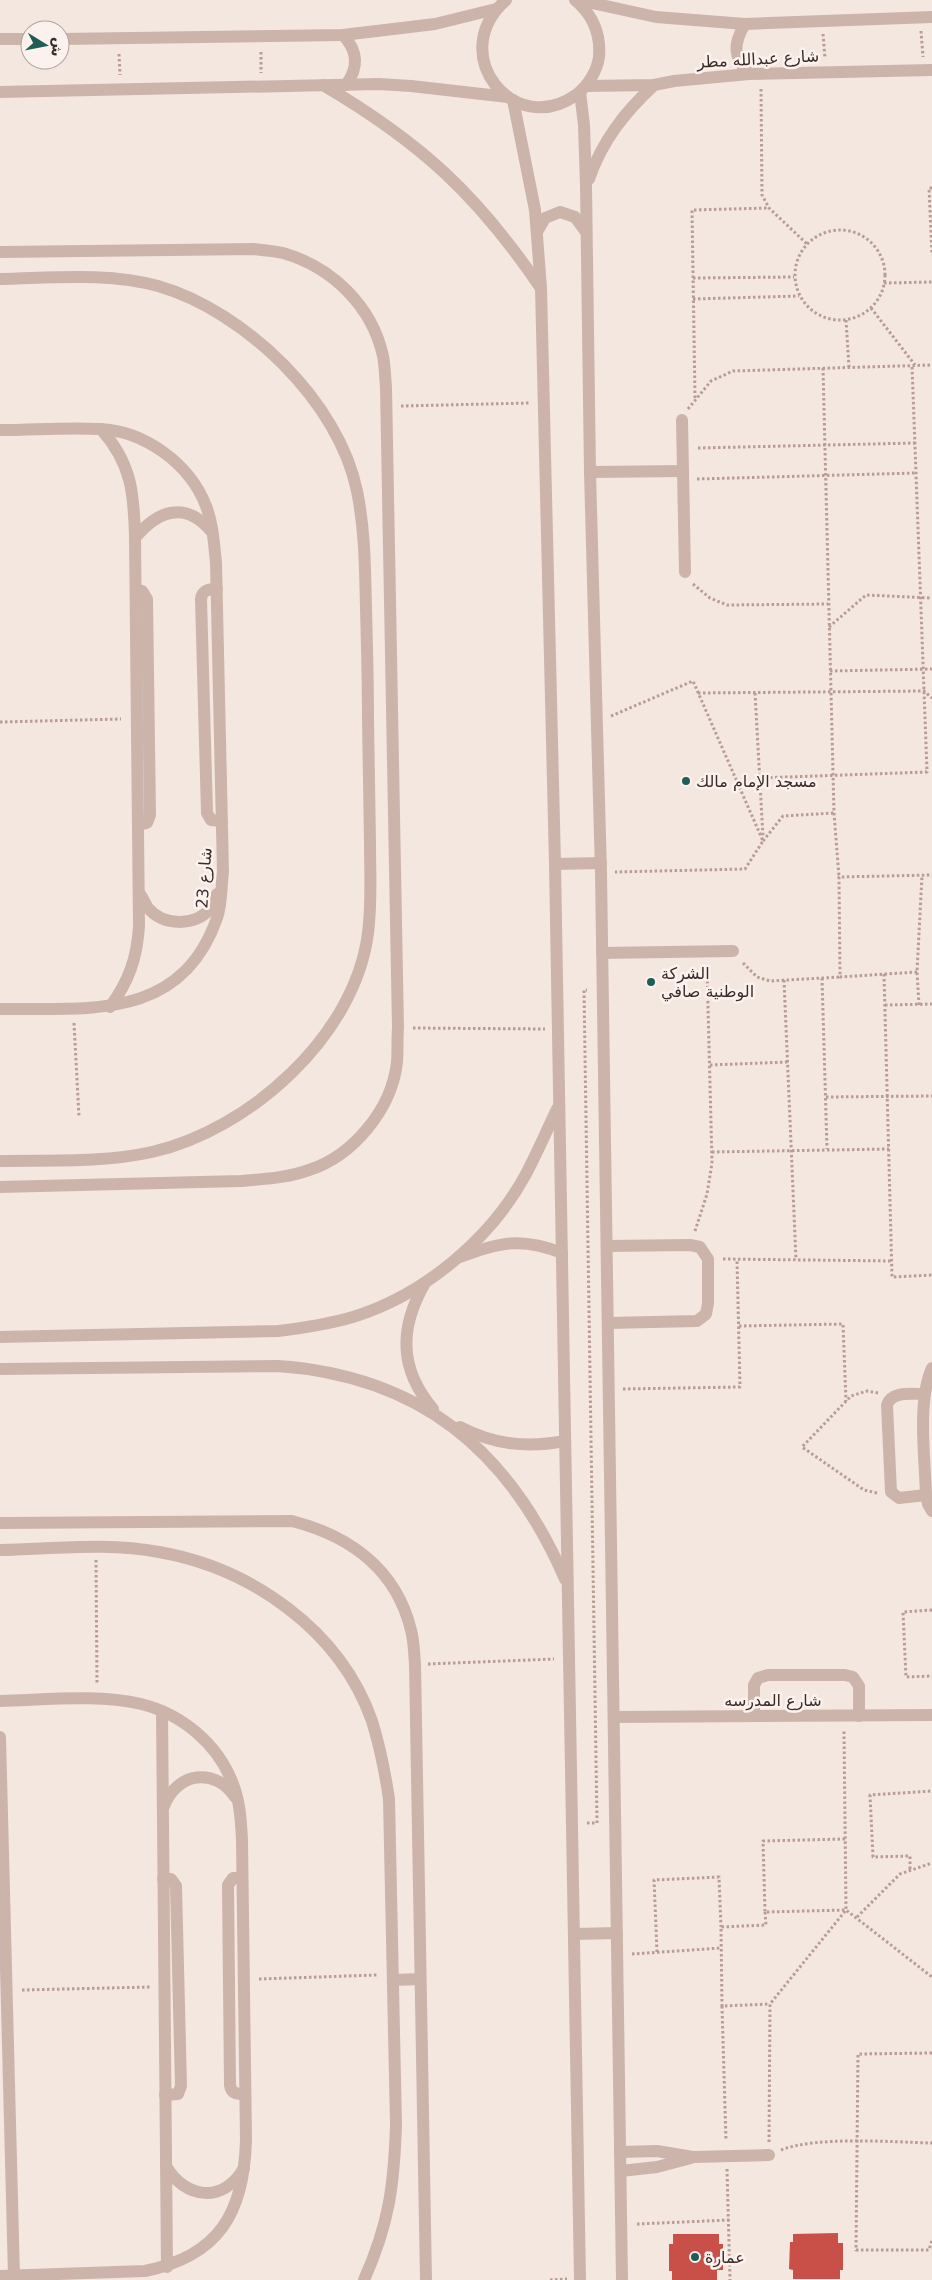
<svg xmlns="http://www.w3.org/2000/svg" width="932" height="2280" viewBox="0 0 932 2280" font-family="'DejaVu Sans','Noto Sans Arabic',sans-serif">
<style>
.building{fill:#c94f49}
.lines{fill:none;stroke-linecap:round;stroke-linejoin:round}
.path{stroke:#b99d95;stroke-width:3;stroke-dasharray:2.5 2.5;stroke-linecap:butt}
.minor{stroke:#cdb4ab;stroke-width:12}
.poi-dot{fill:#1e5e56;stroke:#fbf2ed;stroke-width:2}
.labels{text-anchor:middle;dominant-baseline:central;stroke-width:5;stroke-linejoin:round;paint-order:stroke}
.street-label{font-size:16px;fill:#3b2c2b;stroke:#fbf2ed}
.poi-label{font-size:16px;fill:#3b2c2b;stroke:#fbf2ed;text-anchor:start}
</style>
<rect width="100%" height="100%" fill="#f4e7e0"/>
<g class="building">
<polygon points="838,2233 838,2243 843,2243 843,2270 840,2270 840,2279 793,2279 793,2270 789,2269 790,2242 793,2242 793,2234"/>
<polygon points="673,2234 719,2234 719,2244 723,2244 723,2270 717,2270 717,2280 672,2280 672,2271 669,2271 669,2244 673,2244"/>
</g>
<g class="lines">
<g class="path">
<polyline points="921,31 923,57"/>
<polyline points="823,34 825,58"/>
<polyline points="261,52 261,73"/>
<polyline points="119,54 120,75"/>
<polyline points="761,89 762,195 769,208 807,244"/>
<polyline points="932,188 929,188 932,254"/>
<circle cx="840" cy="275" r="45"/>
<polyline points="693,278 794,277"/>
<polyline points="884,283 932,282"/>
<polyline points="693,299 799,296"/>
<polyline points="871,308 915,365"/>
<polyline points="846,320 849,367"/>
<polyline points="823,368 834,813 839,877"/>
<polyline points="695,398 692,210 769,208"/>
<polyline points="401,406 530,403"/>
<polyline points="688,409 711,381 733,371 932,365"/>
<polyline points="698,448 915,443"/>
<polyline points="697,479 916,473"/>
<polyline points="693,584 710,598 727,605 828,604"/>
<polyline points="829,627 866,595 932,598"/>
<polyline points="830,671 932,669"/>
<polyline points="698,693 924,691 932,698"/>
<polyline points="755,693 763,837"/>
<polyline points="611,716 693,681 763,841 745,869 615,872"/>
<polyline points="0,722 121,719"/>
<polyline points="760,778 927,772 912,365"/>
<polyline points="763,841 783,816 834,813"/>
<polyline points="743,963 757,977 770,981 840,977"/>
<polyline points="917,972 840,977 839,877 932,875"/>
<polyline points="884,974 892,1277 932,1275"/>
<polyline points="822,978 827,1149"/>
<polyline points="784,980 796,1260"/>
<polyline points="885,1005 932,1004"/>
<polyline points="919,1005 917,972 922,876"/>
<polyline points="74,1023 79,1117"/>
<polyline points="413,1028 545,1029"/>
<polyline points="710,1065 788,1062"/>
<polyline points="826,1097 932,1096"/>
<polyline points="712,1152 889,1149"/>
<polyline points="695,1231 707,1194 712,1163 707,967"/>
<polyline points="723,1259 892,1261"/>
<polyline points="739,1326 843,1324 846,1401"/>
<polyline points="623,1389 740,1387 737,1259"/>
<polyline points="877,1493 864,1490 802,1447 851,1396 867,1391 878,1393"/>
<polyline points="96,1560 97,1684"/>
<polyline points="932,1610 903,1612 906,1677 932,1676"/>
<polyline points="428,1664 554,1659"/>
<polyline points="587,1823 597,1823 584,990 587,990"/>
<polyline points="845,1839 763,1841 765,1912 846,1910 932,1977"/>
<polyline points="910,1869 910,1856 873,1857 870,1795 932,1791"/>
<polyline points="765,1912 766,1925 721,1927 722,2006 770,2004"/>
<polyline points="857,1917 900,1874 932,1863"/>
<polyline points="657,1952 654,1880 719,1877 721,1927"/>
<polyline points="632,1954 721,1948"/>
<polyline points="259,1979 377,1975"/>
<polyline points="22,1990 151,1987"/>
<polyline points="722,2006 726,2141"/>
<polyline points="932,2053 858,2054 856,2250 929,2250 932,2240"/>
<polyline points="769,2142 770,2004 846,1910 844,1730"/>
<path d="M 781,2150 C 817,2136 891,2142 932,2143"/>
<polyline points="727,2169 730,2280"/>
<polyline points="637,2224 729,2220"/>
<polyline points="550,2280 567,2279"/>
</g>
<g class="minor">
<path d="M 506,0 C 445,54 514,139 576,95 C 588,86 597,71 599,57 C 601,33 593,15 575,0"/>
<polyline points="578,0 656,17 745,24 932,17"/>
<path d="M 745,24 C 733,44 733,56 749,74"/>
<path d="M 343,35 C 358,51 359,67 346,85"/>
<polyline points="0,39 30,39"/>
<polyline points="60,39 343,35 435,24 496,9"/>
<path d="M 323,85 C 420,142 477,194 540,287"/>
<polyline points="586,86 654,85 674,81 749,74 932,70"/>
<polyline points="0,92 379,84 411,86 508,97"/>
<polyline points="580,92 584,125 586,186 590,472 601,873 622,2280"/>
<polyline points="513,100 535,210 541,288 555,864 580,2280"/>
<path d="M 589,179 C 602,141 625,112 654,85"/>
<polyline points="537,232 545,218 560,212 575,217 586,232"/>
<path d="M 0,252 L 253,249 C 263,250 274,251 283,253 C 332,267 372,306 383,356 C 385,366 385,377 386,387 L 398,1028 C 397,1039 398,1051 397,1062 C 392,1109 353,1156 309,1170 C 287,1178 264,1179 241,1181 L 0,1187"/>
<path d="M 0,279 C 52,278 108,272 158,286 C 245,311 339,402 357,491 C 365,530 365,569 366,608 C 367,645 368,682 368,719 C 369,760 369,802 370,843 C 370,873 372,903 368,933 C 355,1036 249,1130 152,1152 C 102,1163 50,1160 0,1161"/>
<polyline points="682,420 685,572"/>
<path d="M 101,429 C 132,464 134,494 135,538 L 139,926 C 137,958 129,981 110,1007"/>
<path d="M 0,430 C 33,430 67,427 100,429 C 145,431 190,464 206,506 C 213,524 214,544 216,563 L 223,872 C 221,887 222,904 217,918 C 181,1021 89,1008 0,1009"/>
<polyline points="590,472 683,471"/>
<path d="M 135,538 C 157,511 185,500 211,531"/>
<path d="M 217,589 C 209,589 202,590 201,599 L 207,813 L 211,820 L 222,821"/>
<polyline points="136,590 142,591 147,599 150,815 147,823 138,825"/>
<polyline points="555,864 601,863"/>
<path d="M 140,894 C 143,898 145,904 148,908 C 163,926 195,927 211,908 C 214,905 215,898 217,894"/>
<polyline points="602,953 733,951"/>
<polyline points="607,1246 690,1245 700,1247 708,1259 708,1303 706,1314 697,1321 608,1323"/>
<path d="M 460,1257 C 499,1242 522,1237 562,1253"/>
<path d="M 425,1283 C 399,1328 399,1369 433,1409"/>
<path d="M 0,1337 L 278,1331 C 303,1328 329,1324 353,1317 C 424,1295 491,1239 526,1174 C 537,1153 547,1130 557,1109"/>
<path d="M 932,1368 C 917,1401 925,1458 926,1495 L 928,1504 L 932,1511"/>
<path d="M 0,1369 L 278,1366 C 420,1376 509,1450 565,1579"/>
<path d="M 924,1394 C 911,1394 891,1391 887,1405 L 891,1492 L 899,1498 L 926,1495"/>
<path d="M 460,1427 C 495,1445 527,1448 565,1441"/>
<path d="M 0,1523 L 292,1521 C 350,1536 396,1569 411,1630 C 414,1641 414,1653 415,1664 L 426,2280"/>
<path d="M 0,1550 C 52,1549 108,1542 159,1552 C 251,1568 340,1630 372,1721 C 380,1747 385,1772 389,1799 L 396,2125 C 394,2186 389,2224 364,2280"/>
<path d="M 0,1701 C 44,1700 98,1694 141,1704 C 182,1714 218,1744 233,1784 C 240,1802 241,1821 242,1840 L 246,2140 C 244,2213 219,2256 145,2271 L 0,2276"/>
<polyline points="162,1711 167,2267"/>
<polyline points="754,1716 754,1685 758,1678 768,1675 845,1675 853,1677 859,1686 859,1716"/>
<polyline points="614,1717 932,1715"/>
<polyline points="0,1737 14,2276"/>
<path d="M 164,1806 C 177,1772 215,1767 235,1797"/>
<path d="M 242,1878 L 233,1878 L 228,1885 L 230,2085 C 231,2094 238,2094 245,2094"/>
<polyline points="163,1879 171,1879 176,1886 181,2086 178,2094 165,2095"/>
<polyline points="574,1934 617,1933"/>
<polyline points="393,1980 420,1979"/>
<polyline points="620,2152 657,2151 693,2157 769,2155"/>
<path d="M 166,2166 C 185,2199 223,2204 244,2168"/>
<polyline points="621,2171 657,2167 691,2158"/>
</g>
</g>
<g class="poi-dot">
<circle cx="686" cy="781" r="5"/>
<circle cx="651" cy="982" r="5"/>
<circle cx="695" cy="2257" r="5"/>
</g>
<g class="labels">
<g class="street-label">
<text transform="translate(758 59) rotate(-3)">شارع عبدالله مطر</text>
<text transform="translate(204 878) rotate(-86)">شارع 23</text>
<text x="773" y="1700">شارع المدرسه</text>
</g>
<g class="poi-label">
<text x="696" y="781">مسجد الإمام مالك</text>
<text x="661" y="973">الشركة<tspan x="661" dy="18">الوطنية صافي</tspan></text>
<text x="705" y="2257">عمارة</text>
</g>
</g>
<g transform="translate(45 45) rotate(100)"><circle r="24" fill="#fbf2ed" stroke="#aea39f"/>
<path d="M0-4L9 19L0 12L-9 19Z" fill="#1e5e56"/>
<text y="-8" font-size="14" font-weight="bold" text-anchor="middle" fill="#3b2c2b">ش</text>
</g>
</svg>
